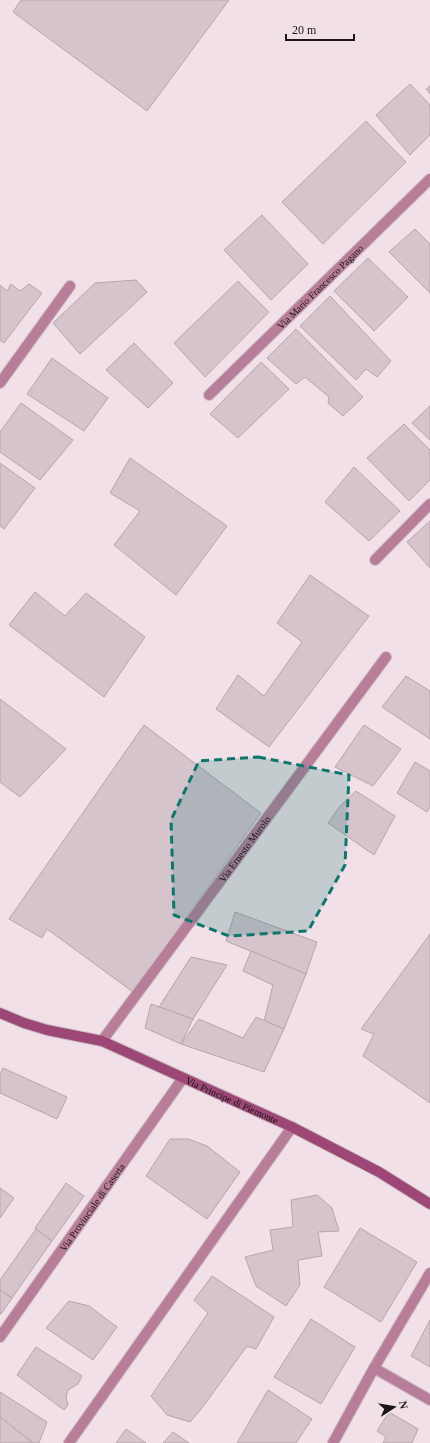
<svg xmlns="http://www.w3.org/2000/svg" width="430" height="1443" viewBox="0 0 430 1443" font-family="'Times New Roman',serif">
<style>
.building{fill:#d6c4cc;stroke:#b6a5ac}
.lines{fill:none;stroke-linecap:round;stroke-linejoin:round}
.minor-casing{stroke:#cbbbc3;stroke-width:12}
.secondary-casing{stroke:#cbbbc3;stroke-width:12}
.minor{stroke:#b87d99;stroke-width:10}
.secondary{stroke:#9c4775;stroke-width:10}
.marked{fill:#0f766e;fill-opacity:0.2;stroke:#0f766e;stroke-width:3;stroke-dasharray:8 5;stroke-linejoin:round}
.labels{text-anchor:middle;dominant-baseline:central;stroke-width:3.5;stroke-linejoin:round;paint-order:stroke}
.street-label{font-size:10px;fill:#1b1518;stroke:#f2e0e8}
</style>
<rect width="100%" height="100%" fill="#f2e0e8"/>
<g class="building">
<polygon points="21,0 229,0 147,111 13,12"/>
<polygon points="410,84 430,105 430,135 410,155 376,115"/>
<polygon points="430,86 430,94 426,89"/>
<polygon points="366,121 406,162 323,244 282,202"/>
<polygon points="262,215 308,264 271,300 224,250"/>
<polygon points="415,229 430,244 430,293 389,252"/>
<polygon points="368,258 408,297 374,331 334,291"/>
<polygon points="136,280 147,292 80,354 53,323 95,283"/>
<polygon points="238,281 269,312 205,377 174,343"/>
<polygon points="11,284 20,291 29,284 42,293 4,343 0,340 0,285 7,291"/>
<polygon points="330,296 391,361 377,377 366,369 356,380 300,326"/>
<polygon points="296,329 363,397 343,416 328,403 329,397 305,377 296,384 267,358"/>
<polygon points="134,343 173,383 148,408 106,370"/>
<polygon points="52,358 108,398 84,431 27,394"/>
<polygon points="261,362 289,389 238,438 210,414"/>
<polygon points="21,403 73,440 40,480 0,452 0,432"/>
<polygon points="430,406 430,440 412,423"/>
<polygon points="404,424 430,450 430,480 409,501 367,458"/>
<polygon points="130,458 227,526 176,595 114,545 140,511 110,493"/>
<polygon points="0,463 35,488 4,529 0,526"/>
<polygon points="354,467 400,511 369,541 325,502"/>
<polygon points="430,521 430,568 407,542"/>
<polygon points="310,575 369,616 269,747 216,709 238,675 264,696 302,642 277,623"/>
<polygon points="35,592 65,616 86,593 145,637 104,697 9,625"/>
<polygon points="406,676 430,691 430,739 382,707"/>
<polygon points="0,699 66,749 20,797 0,782"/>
<polygon points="144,725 261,813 133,992 47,929 42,938 9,919"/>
<polygon points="364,725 401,749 373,786 335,767"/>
<polygon points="415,762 430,771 430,807 427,812 397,793"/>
<polygon points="356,791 395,816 374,855 328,823 340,806"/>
<polygon points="235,912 317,942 306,974 226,941"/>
<polygon points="430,934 430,1103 363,1056 374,1034 361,1029"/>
<polygon points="251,951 306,974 284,1029 264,1021 273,985 243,971"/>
<polygon points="191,957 227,965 193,1019 159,1007"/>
<polygon points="151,1004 193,1019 181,1044 145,1028"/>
<polygon points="256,1017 284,1029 264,1072 181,1044 199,1019 243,1038"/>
<polygon points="3,1068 67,1097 57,1119 0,1093 0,1074"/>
<polygon points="170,1139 188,1139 207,1146 240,1172 207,1219 146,1176"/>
<polygon points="66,1183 84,1196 52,1241 35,1228"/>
<polygon points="0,1188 14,1198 0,1218"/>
<polygon points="317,1195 332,1208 339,1231 318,1232 322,1256 298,1260 300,1285 286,1306 256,1286 245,1257 273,1250 270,1230 293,1227 291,1200"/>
<polygon points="360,1228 417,1262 381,1322 324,1287"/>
<polygon points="36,1229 52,1241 12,1298 0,1290 0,1280"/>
<polygon points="212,1276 274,1317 256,1349 247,1346 202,1408 190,1422 167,1415 151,1396 208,1313 194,1300"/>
<polygon points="0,1290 12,1298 1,1314 0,1314"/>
<polygon points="69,1301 89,1306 117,1327 93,1360 46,1328"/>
<polygon points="311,1319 355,1347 321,1404 274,1377"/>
<polygon points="430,1320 430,1367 411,1356"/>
<polygon points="36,1347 82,1376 78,1384 68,1390 66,1397 68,1405 64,1410 17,1375"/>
<polygon points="268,1390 312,1419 296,1443 237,1443"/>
<polygon points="0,1392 47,1422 39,1443 33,1443 0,1417"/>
<polygon points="389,1412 418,1429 412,1443 383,1443 386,1437 377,1431"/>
<polygon points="0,1417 33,1443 0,1443"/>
<polygon points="126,1429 146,1443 116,1443"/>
<polygon points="173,1432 189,1443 163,1443"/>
</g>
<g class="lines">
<defs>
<g id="minor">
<polyline points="0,383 70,286"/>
<path id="s1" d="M 209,395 L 430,179"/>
<polyline points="375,560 430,504"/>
<path id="s2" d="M 102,1041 L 386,657"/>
<path id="s3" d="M 0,1337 L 183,1078"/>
<polyline points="374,1368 430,1400"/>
<polyline points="69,1443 292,1127"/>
<polyline points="333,1443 374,1368 430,1273"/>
</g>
<g id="secondary">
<path id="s4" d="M 0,1013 L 24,1023 L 47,1030 L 102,1041 L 292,1127 L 379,1172 L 430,1204"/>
</g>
</defs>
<use href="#minor" class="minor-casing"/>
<use href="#secondary" class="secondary-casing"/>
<use href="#minor" class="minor"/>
<use href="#secondary" class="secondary"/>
</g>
<path class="marked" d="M 258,757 L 349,775 L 345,865 L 308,931 L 229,936 L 174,915 L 171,820 L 199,761 Z"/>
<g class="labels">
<g class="street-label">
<text stroke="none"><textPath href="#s1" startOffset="155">Via Mario Francesco Pagano</textPath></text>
<text stroke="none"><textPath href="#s2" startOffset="239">Via Ernesto Murolo</textPath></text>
<text stroke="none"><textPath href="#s4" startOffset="249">Via Principe di Piemonte</textPath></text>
<text stroke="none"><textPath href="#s3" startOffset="159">Via Provinciale di Caserta</textPath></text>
</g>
</g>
<g transform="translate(394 1407) rotate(78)" stroke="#f2e0e8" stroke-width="3" paint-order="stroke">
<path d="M0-3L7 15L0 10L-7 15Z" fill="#1b1518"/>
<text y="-6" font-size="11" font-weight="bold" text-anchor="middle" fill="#1b1518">N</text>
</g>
<path d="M286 34v6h68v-6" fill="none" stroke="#1b1518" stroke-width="2"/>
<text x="292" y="34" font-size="12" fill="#1b1518" stroke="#f2e0e8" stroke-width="3" paint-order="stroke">20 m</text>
</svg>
